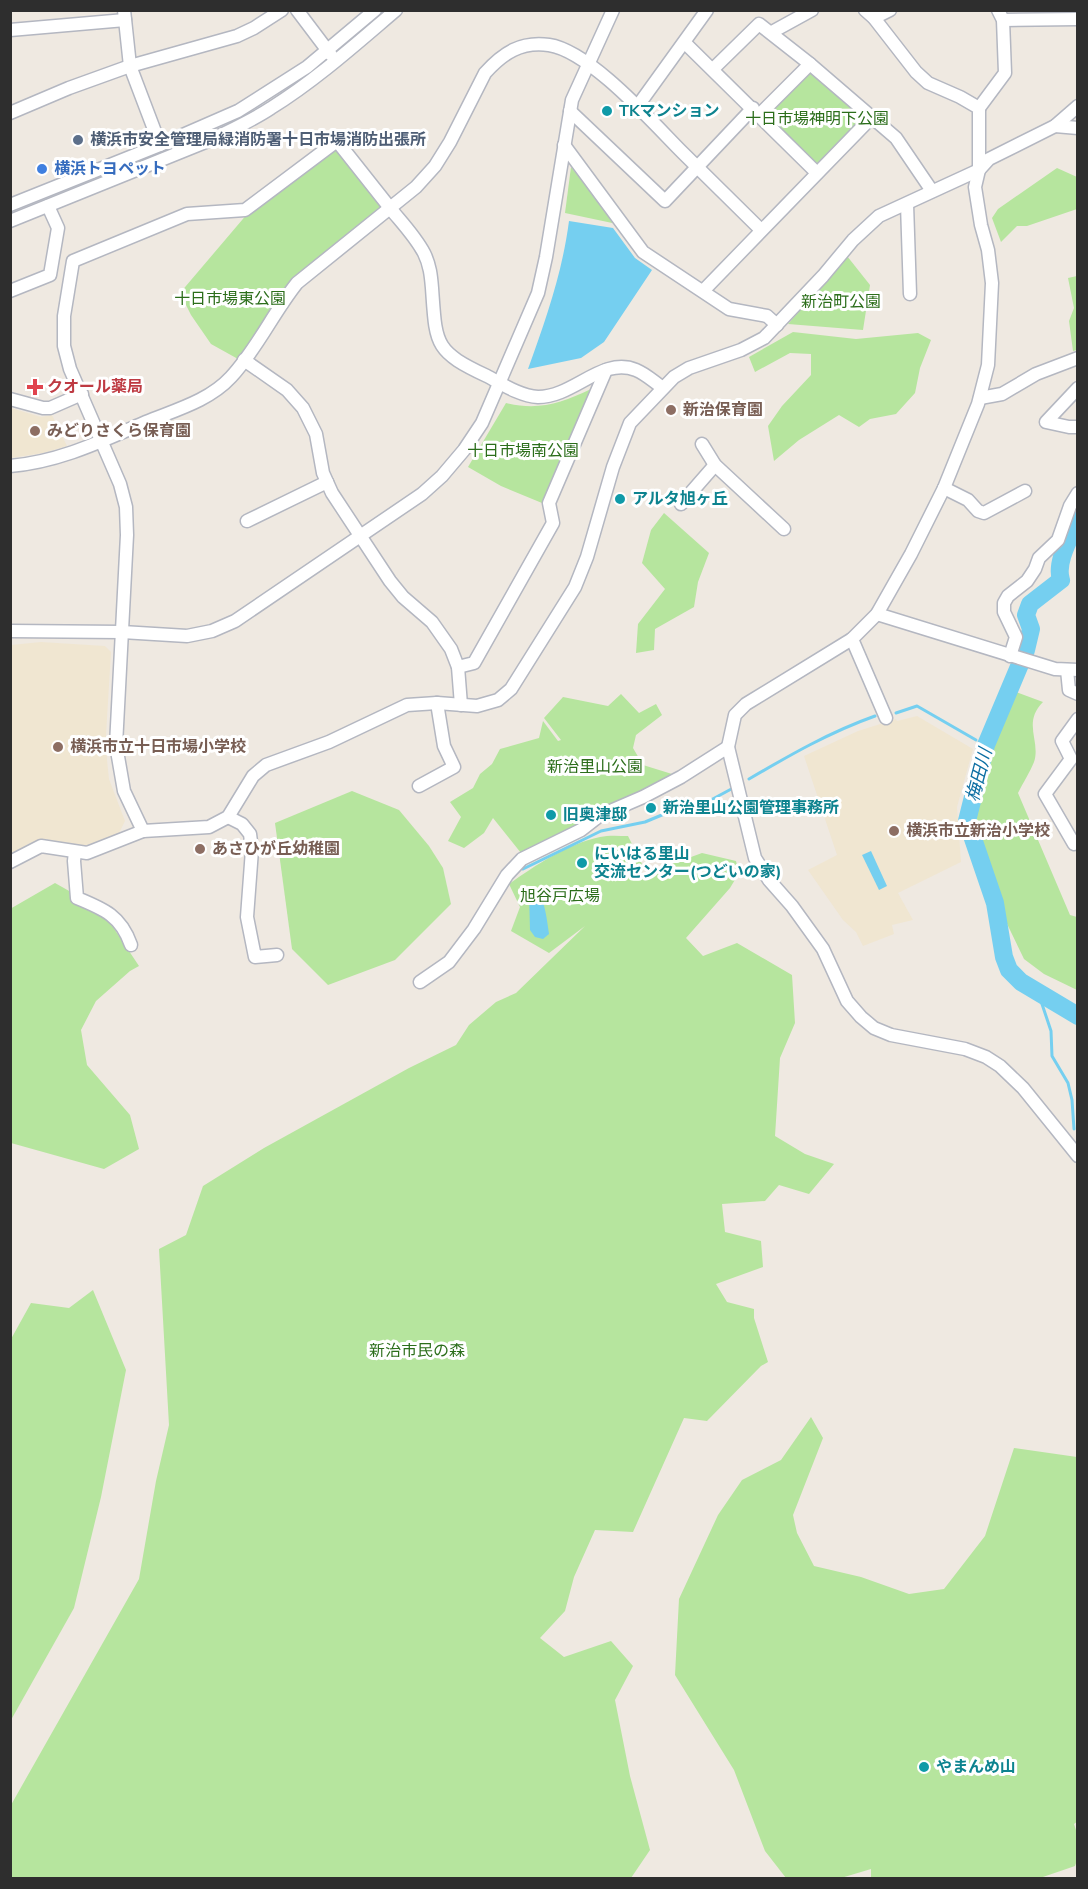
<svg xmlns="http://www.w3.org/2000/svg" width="1088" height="1889" viewBox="0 0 1088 1889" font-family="'Nunito Sans','Noto Sans JP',sans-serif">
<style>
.education{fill:#f0e6d1}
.green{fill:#b6e59e}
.water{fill:#75cff0}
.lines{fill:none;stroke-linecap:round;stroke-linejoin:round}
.stream{stroke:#75cff0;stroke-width:3}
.river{stroke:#75cff0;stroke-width:18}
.minor-casing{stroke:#b4b7c1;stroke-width:15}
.minor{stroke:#fff;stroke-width:12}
.culture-dot{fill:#0f9aa8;stroke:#fff;stroke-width:2}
.service-dot{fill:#5c6f8a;stroke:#fff;stroke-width:2}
.shop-dot{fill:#3f7fe0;stroke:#fff;stroke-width:2}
.health-dot{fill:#e0444e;stroke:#fff;stroke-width:2}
.education-dot{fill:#8d6e63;stroke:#fff;stroke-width:2}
.labels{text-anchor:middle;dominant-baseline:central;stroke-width:6;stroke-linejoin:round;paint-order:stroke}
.culture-label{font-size:16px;font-weight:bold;fill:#0d838f;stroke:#fff;text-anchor:start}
.park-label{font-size:16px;fill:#2c6e1b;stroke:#fff}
.service-label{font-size:16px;font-weight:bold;fill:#4e5e75;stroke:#fff;text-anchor:start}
.shop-label{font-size:16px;font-weight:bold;fill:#366cbe;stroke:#fff;text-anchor:start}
.health-label{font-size:16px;font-weight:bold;fill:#be3a42;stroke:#fff;text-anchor:start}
.education-label{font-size:16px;font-weight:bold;fill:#785e54;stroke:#fff;text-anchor:start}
.water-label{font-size:18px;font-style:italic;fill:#0d6fa3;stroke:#fff}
</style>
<rect width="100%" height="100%" fill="#efe9e1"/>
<g class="education">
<polygon points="11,408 41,417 52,415 67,446 43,453 11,458"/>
<polygon points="41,642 105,646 111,652 106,735 107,760 109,779 125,821 119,833 88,845 78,845 45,839 30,843 11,854 11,645"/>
<polygon points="917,716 973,749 957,807 961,862 898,893 913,920 892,925 894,934 863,946 856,932 843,920 808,870 837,855 804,756 858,731 896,719 897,721"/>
</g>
<g class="green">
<polygon points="807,71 813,73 864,115 864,119 821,164 815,162 767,117 767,112"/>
<polygon points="336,146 384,208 289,285 238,359 211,344 191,315 180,293 248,213"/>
<polygon points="571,167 617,224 565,213"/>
<polygon points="1057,168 1077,177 1077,209 1027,226 1017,226 1001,242 992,218 998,209"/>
<polygon points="847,256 870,285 863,330 788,324"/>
<polygon points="1077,276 1077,350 1073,351 1069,321 1074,308 1068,278"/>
<polygon points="793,332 856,339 918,333 931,340 920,368 915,393 896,414 870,419 859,427 839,415 799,440 774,461 768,426 782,406 811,375 811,354 790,353 755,372 749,357"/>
<path d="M 591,389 L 542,503 L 501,486 L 468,467 L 506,403 C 539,411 561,403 591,389 Z"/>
<polygon points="664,513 709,553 698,582 694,607 655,629 654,650 636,653 638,624 665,589 642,563 651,530"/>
<path d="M 1016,692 L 1043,702 C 1022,723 1041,741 1034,762 C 1030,772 1023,783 1018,793 L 1070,915 L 1077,917 L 1077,990 L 1044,974 L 1024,959 L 979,866 L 967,800 Z"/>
<polygon points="621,694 639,713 656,704 662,715 636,735 633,748 643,765 672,774 664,783 600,810 570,829 521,853 493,818 484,833 464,848 448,841 461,817 450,802 473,788 480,774 492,764 500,749 539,738 543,721 558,741 561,740 544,718 563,697 608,706"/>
<polygon points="352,791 399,810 429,846 443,868 451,904 395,960 328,985 292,949 275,823"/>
<path d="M 628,836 L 644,868 L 639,876 L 702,853 L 736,861 L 739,873 L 730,888 L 686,938 L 703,956 L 737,943 L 792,975 L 795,1023 L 780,1058 L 775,1136 L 805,1154 L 834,1164 L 809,1194 L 779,1185 L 765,1201 L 722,1204 L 725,1232 L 761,1241 L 763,1267 L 716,1284 L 727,1302 L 754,1309 L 754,1318 L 768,1362 L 761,1366 L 707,1421 L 684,1418 L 633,1532 L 595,1530 L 574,1577 L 565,1611 L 540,1638 L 564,1657 L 611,1641 L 633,1666 L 615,1700 L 630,1776 L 650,1850 L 631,1878 L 11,1878 L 11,1805 L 139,1579 L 156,1481 L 169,1425 L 159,1249 L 186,1235 L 203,1186 L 264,1148 L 409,1068 L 456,1045 L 469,1025 L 496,1002 L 516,993 L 585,926 L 549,953 L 511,931 L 520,907 L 509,884 C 536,865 567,844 600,837 C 609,835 619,836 628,836 Z"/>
<polygon points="55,883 101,909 139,966 130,971 96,1001 81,1030 87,1065 130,1115 139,1149 104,1169 11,1143 10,909"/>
<polygon points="93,1290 126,1370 101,1497 74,1608 11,1720 11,1339 31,1303 69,1308"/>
<path d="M 811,1417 L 823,1438 L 793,1515 L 797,1533 L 814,1566 L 861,1577 L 909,1594 L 944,1589 L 985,1536 L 1014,1448 L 1077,1457 L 1078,1821 L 1074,1824 C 1079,1837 1080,1854 1075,1866 L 1040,1878 L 871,1878 L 871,1869 L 841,1878 L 786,1878 L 765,1851 L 734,1770 L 675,1675 L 679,1599 L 718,1515 L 742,1480 L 781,1460 Z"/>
</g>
<g class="water">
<path d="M 569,221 L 613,228 L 635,258 L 652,270 L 604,342 L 581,358 L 528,369 C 546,319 562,274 569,221 Z"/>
<polygon points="871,851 887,886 879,890 862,855"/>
<path d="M 537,889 C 545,901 547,920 549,934 L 543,939 L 535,937 L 530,930 L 529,892 Z"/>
</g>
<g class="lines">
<g class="stream">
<polyline points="896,713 917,706 976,740"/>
<path d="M 749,779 C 790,755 830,732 875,716"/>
<polyline points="523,869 601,831 645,822 669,812 696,808 735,787"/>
<polyline points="1039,995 1051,1031 1052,1056 1068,1083 1072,1100 1074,1129"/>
</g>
<path class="river" d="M 1078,519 C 1071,536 1055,562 1061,580 L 1030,604 L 1026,615 L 1031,629 L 1026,650 L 986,745 L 967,821 L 995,903 L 1004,957 L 1009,970 L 1021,982 L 1078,1016"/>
<defs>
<g id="minor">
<polyline points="124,10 130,66 160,145"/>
<polyline points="297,10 331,55"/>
<polyline points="865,10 874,18 916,72 928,83 960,97 979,108 979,170 975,187 981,225 988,250 992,283 988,365 978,404 944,488 911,554 877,614 852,639 746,704 735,715 728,747 755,858 769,880 792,906 823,949 847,1001 861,1017 874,1028 891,1035 965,1049 986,1057 1000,1066 1023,1088 1078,1156"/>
<polyline points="874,18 890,10"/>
<polyline points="1003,20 1078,19"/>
<polyline points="10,30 125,20"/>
<polyline points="772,32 812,10"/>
<polyline points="685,43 817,173"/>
<polyline points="713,69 759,24 810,64 896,138 932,191"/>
<polyline points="637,107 707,10"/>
<polyline points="979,108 1005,73 1003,20 998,10"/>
<polyline points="570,111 665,201 753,108"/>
<polyline points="10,113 69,88 130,66 237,36 254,28 282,10"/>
<polyline points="759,115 810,64"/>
<polyline points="1055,126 1078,128"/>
<polyline points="564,145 643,252 729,309 767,316 777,325"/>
<polyline points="907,204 910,294"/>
<polyline points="10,205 160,145 238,111 307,67 375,10"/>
<path d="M 10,221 L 213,139 C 233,129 253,120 271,108 C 316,80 356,44 396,10"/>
<polyline points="10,291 50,275 58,228 48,206"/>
<polyline points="703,291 872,117"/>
<polyline points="244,360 287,390 303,408 316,434 323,473 332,493 390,581 403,597 432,622 451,649 458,667 461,705"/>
<polyline points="1078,388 1046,422 1069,427 1078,427"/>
<polyline points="980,398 1002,394 1036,374 1078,358"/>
<polyline points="10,399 43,408 50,408 82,394"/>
<polyline points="702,444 715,465 784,529"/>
<path d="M 10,466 C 59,462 102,441 146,422 C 175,410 209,401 231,377 C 257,349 273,313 297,283 L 416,187 L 435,166 L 450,142 L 485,73 C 503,53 521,41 549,45 C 590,51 653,123 683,153 C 709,179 735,204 761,230"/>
<polyline points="944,488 968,500 978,511 984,513 1025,491"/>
<polyline points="681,504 715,465"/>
<polyline points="247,521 327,482"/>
<polyline points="877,614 1055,669 1078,670"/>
<polyline points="10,631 122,632 187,636 212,631 235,621 422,494 442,476 464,450 482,423 538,293 546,257 572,100 613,10"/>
<polyline points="852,639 886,718"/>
<polyline points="1010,656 1016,637 1004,612 1004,603 1008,596 1027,581 1035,569 1039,558 1058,540 1070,506 1078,493"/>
<polyline points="458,667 474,663 553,523 549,503 606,370"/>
<polyline points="1067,670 1069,690 1078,694"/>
<polyline points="1078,719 1062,741 1071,759 1045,794 1074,844 1078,841"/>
<polyline points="419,786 454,767 444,746 437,703"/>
<polyline points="228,817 242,824 250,834 252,850 247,917 255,957 277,955"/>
<path d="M 143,831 L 124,791 L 116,745 L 127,535 L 126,507 L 120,484 L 70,369 L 64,346 L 64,316 L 73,261 L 187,214 L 245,210 L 337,141 C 356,165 375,189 394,213 C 405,226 416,238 424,253 C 430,265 431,276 432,288 C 436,345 434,351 487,376 C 502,384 520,396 538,397 C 574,397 602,356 636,370 C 646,374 654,382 663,388"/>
<path d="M 75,852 L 74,861 L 77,898 C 104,909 121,916 131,945"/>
<polyline points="10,862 41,846 87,853 143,831 209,827 228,817 253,776 266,765 329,742 407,705 437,703 477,706 498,700 511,689 575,587 587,557 613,467 630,423 674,377 689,368 741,350 764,338 823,276 853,240 879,216 979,170 989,159 1055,126 1078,106"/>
<polyline points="420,982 449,962 474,929 507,875 522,859 581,830 599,816 643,797 681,777 728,747"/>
</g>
</defs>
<use href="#minor" class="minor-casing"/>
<use href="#minor" class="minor"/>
</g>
<g class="culture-dot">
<circle cx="607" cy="111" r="6"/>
<circle cx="620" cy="499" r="6"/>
<circle cx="651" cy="808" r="6"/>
<circle cx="551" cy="815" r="6"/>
<circle cx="582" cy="863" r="6"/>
<circle cx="924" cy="1767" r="6"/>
</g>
<circle class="service-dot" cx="78" cy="140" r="6"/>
<circle class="shop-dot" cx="42" cy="169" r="6"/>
<path class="health-dot" d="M32 378h6v6h6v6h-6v6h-6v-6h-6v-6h6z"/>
<g class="education-dot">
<circle cx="671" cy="410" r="6"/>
<circle cx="35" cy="431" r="6"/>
<circle cx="58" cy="747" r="6"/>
<circle cx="894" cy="831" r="6"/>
<circle cx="200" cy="849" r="6"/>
</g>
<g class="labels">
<g class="culture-label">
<text x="619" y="111">TKマンション</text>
<text x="632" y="499">アルタ旭ヶ丘</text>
<text x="663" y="808">新治里山公園管理事務所</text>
<text x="563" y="815">旧奥津邸</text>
<text x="594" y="854">にいはる里山<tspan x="594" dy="18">交流センター(つどいの家)</tspan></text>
<text x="936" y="1767">やまんめ山</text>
</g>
<g class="park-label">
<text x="817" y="119">十日市場神明下公園</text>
<text x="230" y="299">十日市場東公園</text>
<text x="841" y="302">新治町公園</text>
<text x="523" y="451">十日市場南公園</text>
<text x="595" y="767">新治里山公園</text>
<text x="560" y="896">旭谷戸広場</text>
<text x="417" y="1351">新治市民の森</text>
</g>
<g class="service-label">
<text x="90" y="140">横浜市安全管理局緑消防署十日市場消防出張所</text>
</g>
<g class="shop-label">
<text x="54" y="169">横浜トヨペット</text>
</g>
<g class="health-label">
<text x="47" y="387">クオール薬局</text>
</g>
<g class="education-label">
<text x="683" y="410">新治保育園</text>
<text x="47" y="431">みどりさくら保育園</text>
<text x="70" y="747">横浜市立十日市場小学校</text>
<text x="906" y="831">横浜市立新治小学校</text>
<text x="212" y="849">あさひが丘幼稚園</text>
</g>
<g class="water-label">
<text transform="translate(979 775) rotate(-75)">梅田川</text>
</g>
</g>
<rect width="1088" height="1889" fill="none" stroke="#2e2e2e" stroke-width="24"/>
</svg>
